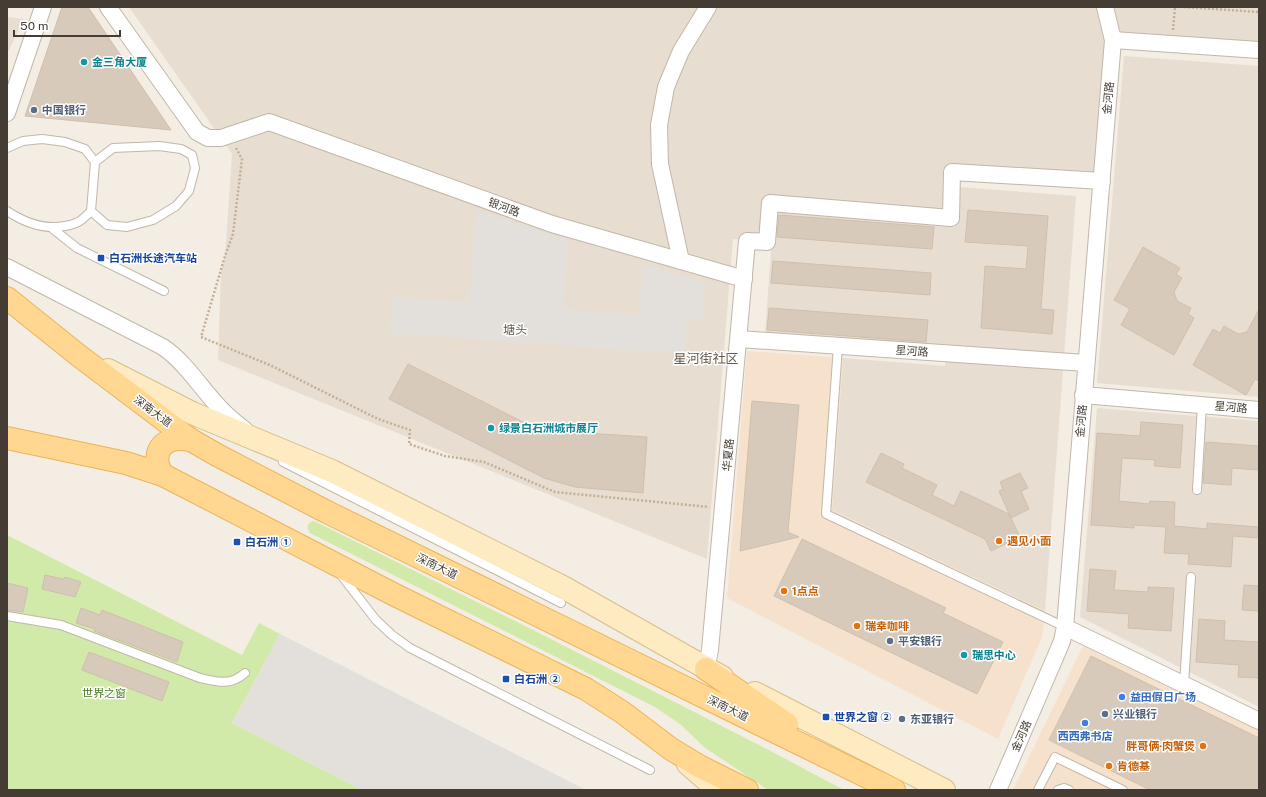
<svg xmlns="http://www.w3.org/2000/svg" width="1266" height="797" viewBox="0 0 1266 797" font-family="'Public Sans','Noto Sans SC',sans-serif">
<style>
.residential{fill:#e7ded1}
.commercial{fill:#f6e2cc}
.green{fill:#d1eaa9}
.parking{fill:#e3e0dc}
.building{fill:#d8cabb;stroke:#d0bfab}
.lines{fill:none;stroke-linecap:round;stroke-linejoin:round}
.lane-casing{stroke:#c1b7a9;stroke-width:10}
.street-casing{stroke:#c1b7a9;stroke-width:18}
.secondary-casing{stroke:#d5be90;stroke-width:24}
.primary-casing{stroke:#eab45a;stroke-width:24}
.path{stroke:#c1af96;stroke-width:2.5;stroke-dasharray:2 2;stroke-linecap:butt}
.lane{stroke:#fff;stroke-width:8}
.street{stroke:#fff;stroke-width:16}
.secondary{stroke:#ffebc1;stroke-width:22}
.primary{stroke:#ffd790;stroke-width:22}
.culture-dot{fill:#0f9aa8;stroke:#fff;stroke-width:1.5}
.service-dot{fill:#5c6f8a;stroke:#fff;stroke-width:1.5}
.transit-dot{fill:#1a4fb4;stroke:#fff;stroke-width:1.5}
.food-dot{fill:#e8710a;stroke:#fff;stroke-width:1.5}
.shop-dot{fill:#3f7fe0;stroke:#fff;stroke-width:1.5}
.labels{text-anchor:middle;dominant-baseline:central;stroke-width:3;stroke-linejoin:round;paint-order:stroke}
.culture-label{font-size:11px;font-weight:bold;fill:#0d838f;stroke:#fff;text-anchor:start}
.street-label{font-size:11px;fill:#453d33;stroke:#fff}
.service-label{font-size:11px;font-weight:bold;fill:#4e5e75;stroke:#fff;text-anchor:start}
.transit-label{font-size:11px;font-weight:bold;fill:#164399;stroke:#fff;text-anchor:start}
.food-label{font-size:11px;font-weight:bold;fill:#c56008;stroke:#fff;text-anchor:start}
.park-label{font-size:11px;fill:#4a7924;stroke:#fff}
.shop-label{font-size:11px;font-weight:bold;fill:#366cbe;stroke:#fff;text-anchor:start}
.neighbourhood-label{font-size:12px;fill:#685a4a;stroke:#fff}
.quarter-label{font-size:13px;fill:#685a4a;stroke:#fff}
</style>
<rect width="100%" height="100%" fill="#f3ede3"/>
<g class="residential">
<polygon points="129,7 1259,7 1259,50 1113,40 1102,181 953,172 951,218 770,203 767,242 733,239 707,559 218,360 221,272 225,256 232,154"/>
<polygon points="7,17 24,19 7,54"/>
<polygon points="1124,56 1259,66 1259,397 1097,383"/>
<polygon points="959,187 1076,196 1045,611 832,510 843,358 945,366 946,348 765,333 774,211 956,225"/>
<polygon points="1097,408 1259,421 1259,707 1080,617"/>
</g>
<g class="commercial">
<polygon points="747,351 843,358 832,510 1045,611 1042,637 998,739 727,598"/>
<polygon points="1083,646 1259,731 1259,790 1013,790"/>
</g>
<g class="green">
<path d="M 314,521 L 535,631 L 761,746 L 844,790 L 768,790 L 704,747 L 680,724 L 655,707 L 310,533 C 306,527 307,523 314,521 Z"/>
<polygon points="7,535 242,655 259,623 280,634 232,723 362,790 7,790"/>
</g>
<g class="parking">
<polygon points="476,211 567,240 563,309 639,315 643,264 705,284 702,320 687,319 684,354 389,333 392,297 469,302"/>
<polygon points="280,634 586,790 362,790 232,723"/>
</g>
<g class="building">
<polygon points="62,7 88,7 171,130 25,116"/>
<polygon points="968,210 1048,216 1041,309 1054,310 1052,334 981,328 985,266 1026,269 1028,246 965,242"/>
<polygon points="779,215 934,227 932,249 777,237"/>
<polygon points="1143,247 1180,268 1176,274 1182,278 1174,292 1177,301 1191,308 1188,314 1194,318 1174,355 1121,325 1130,309 1114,300"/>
<polygon points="773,261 931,273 930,295 771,283"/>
<polygon points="769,308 928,320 926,342 767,330"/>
<polygon points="1259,309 1259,381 1255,379 1246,395 1193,365 1213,329 1220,333 1224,326 1238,334 1247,332"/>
<polygon points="408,364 531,426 554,431 647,437 643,493 575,487 544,478 389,399"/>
<polygon points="752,401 799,405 788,532 799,537 740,551"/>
<polygon points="1141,422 1183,425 1180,468 1154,466 1155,460 1122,458 1119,501 1149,504 1150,501 1175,502 1174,526 1207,529 1207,523 1259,527 1259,538 1233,536 1231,567 1188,564 1189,554 1164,553 1166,527 1134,525 1134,528 1091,525 1097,433 1140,436"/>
<polygon points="1206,442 1259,446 1259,470 1232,468 1231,485 1203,483"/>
<polygon points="881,453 904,464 902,468 937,485 932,495 954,506 961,491 1009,514 1020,537 991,551 985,539 866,482"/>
<polygon points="1020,473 1028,488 1021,491 1029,509 1011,518 999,491 1003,489 1000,482"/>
<polygon points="802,539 946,608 943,613 1003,642 977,694 774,596"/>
<polygon points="1090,569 1116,571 1114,590 1148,592 1148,587 1174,588 1171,631 1128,628 1129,614 1087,611"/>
<polygon points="45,575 63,579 65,577 81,582 75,597 42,589"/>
<polygon points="7,583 28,588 23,612 7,610"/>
<polygon points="1244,585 1259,586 1259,611 1242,610"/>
<polygon points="81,608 100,615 102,610 183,642 177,662 94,631 95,629 76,623"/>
<polygon points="1199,619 1225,621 1224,640 1259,642 1259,678 1238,677 1239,665 1196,662"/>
<polygon points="89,652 169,682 162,701 82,670"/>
<polygon points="1091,656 1259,738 1259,790 1150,790 1049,740"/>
</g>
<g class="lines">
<defs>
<g id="lane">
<path d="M 7,148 L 23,141 L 42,139 L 65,142 L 85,149 L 95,162 L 91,211 C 87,215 82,221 76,223 C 52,232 28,225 7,211"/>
<polyline points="91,211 107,225 127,227 153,220 176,206 189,191 195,168 192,155 181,149 159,146 113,148 95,162"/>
<polyline points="53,229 77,248 164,291"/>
<polyline points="838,346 826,514 1065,627"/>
<polyline points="283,462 561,603"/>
<polyline points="1197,490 1202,405"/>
<polyline points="341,575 376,620 392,635 410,648 650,770"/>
<path d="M 7,616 L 61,625 L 200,678 C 218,682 230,686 245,673"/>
<polyline points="1184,684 1191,577"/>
<polyline points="1038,790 1055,757 1123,790"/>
<polyline points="1058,790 1064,788 1069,790"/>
</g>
<g id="street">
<polyline points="108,7 197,132 208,138 221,138 269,122 552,224 744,279"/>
<polyline points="1113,40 1259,50"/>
<polyline points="7,113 43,7"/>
<polyline points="681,261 660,164 659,125 666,87 681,51 708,7"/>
<path d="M 7,267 L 163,347 C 186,363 200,387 219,407 C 227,416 236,423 245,430"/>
<polyline points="739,339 1086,363"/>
<polyline points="1083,395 1259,410"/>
<polyline points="1065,627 1259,721"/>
<polyline points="706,669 710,650 747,241 767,242 770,203 951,218 952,172 1102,181"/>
<polyline points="998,790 1057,653 1062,641 1065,627 1113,40 1105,7"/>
</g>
<g id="secondary">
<polyline points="108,370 192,413 332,471 563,587 722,677"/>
<polyline points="755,693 944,790"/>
<polyline points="688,764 718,790"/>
</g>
<g id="primary">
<polyline points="7,298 78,355 172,426 191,440 217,455 327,512 894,790"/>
<polyline points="7,438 126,463 163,475 395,595 586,689 622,712 671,749 699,766 747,790"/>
<path d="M 163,475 C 154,463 155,445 172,440 C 179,438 185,439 191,440"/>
<polyline points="706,669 787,724"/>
</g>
</defs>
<use href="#lane" class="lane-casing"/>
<use href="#street" class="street-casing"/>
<use href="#secondary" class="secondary-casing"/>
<use href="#primary" class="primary-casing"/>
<g class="path">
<polyline points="1184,7 1259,12"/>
<polyline points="1173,30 1175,7"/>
<polyline points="236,148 242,159 233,234 225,256 201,337 272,366 378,419 410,430 409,444 445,456 484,462 555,492 709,507"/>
</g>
<use href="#lane" class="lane"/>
<use href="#street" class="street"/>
<use href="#secondary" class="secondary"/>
<use href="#primary" class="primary"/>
</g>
<g class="culture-dot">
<circle cx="84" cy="62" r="4"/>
<circle cx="491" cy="428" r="4"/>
<circle cx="964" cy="655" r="4"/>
</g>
<g class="service-dot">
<circle cx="34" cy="110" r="4"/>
<circle cx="890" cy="641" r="4"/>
<circle cx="1105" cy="714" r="4"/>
<circle cx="902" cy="719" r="4"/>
</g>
<g class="transit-dot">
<rect x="97" y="254" width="8" height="8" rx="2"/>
<rect x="233" y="538" width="8" height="8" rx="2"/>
<rect x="502" y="675" width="8" height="8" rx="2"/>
<rect x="822" y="713" width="8" height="8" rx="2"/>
</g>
<g class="food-dot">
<circle cx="999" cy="541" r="4"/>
<circle cx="784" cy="591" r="4"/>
<circle cx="857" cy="626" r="4"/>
<circle cx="1203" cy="746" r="4"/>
<circle cx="1109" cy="766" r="4"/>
</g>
<g class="shop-dot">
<circle cx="1122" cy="697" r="4"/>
<circle cx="1085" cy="723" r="4"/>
</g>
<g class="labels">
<g class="culture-label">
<text x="92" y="62">金三角大厦</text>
<text x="499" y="428">绿景白石洲城市展厅</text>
<text x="972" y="655">瑞思中心</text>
</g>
<g class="street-label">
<text transform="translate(1108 98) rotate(-85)">金河路</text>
<text transform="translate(504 207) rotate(20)">银河路</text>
<text transform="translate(912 351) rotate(4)">星河路</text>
<text transform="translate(1231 407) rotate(5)">星河路</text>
<text transform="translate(153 411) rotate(37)">深南大道</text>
<text transform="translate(1081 421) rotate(-85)">金河路</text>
<text transform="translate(728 455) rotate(-85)">华夏路</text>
<text transform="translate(437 566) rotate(26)">深南大道</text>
<text transform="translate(728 708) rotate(26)">深南大道</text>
<text transform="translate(1021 736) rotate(-66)">金河路</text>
</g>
<g class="service-label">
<text x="42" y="110">中国银行</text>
<text x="898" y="641">平安银行</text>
<text x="1113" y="714">兴业银行</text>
<text x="910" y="719">东亚银行</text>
</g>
<g class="transit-label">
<text x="109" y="258">白石洲长途汽车站</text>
<text x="245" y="542">白石洲 ①</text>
<text x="514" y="679">白石洲 ②</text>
<text x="834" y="717">世界之窗 ②</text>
</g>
<g class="food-label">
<text x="1007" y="541">遇见小面</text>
<text x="792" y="591">1点点</text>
<text x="865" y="626">瑞幸咖啡</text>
<text x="1195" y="746" text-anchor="end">胖哥俩·肉蟹煲</text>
<text x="1117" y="766">肯德基</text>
</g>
<g class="park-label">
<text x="104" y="693">世界之窗</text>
</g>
<g class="shop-label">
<text x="1130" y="697">益田假日广场</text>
<text x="1085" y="736" text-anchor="middle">西西弗书店</text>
</g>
<g class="neighbourhood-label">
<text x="515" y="330">塘头</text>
</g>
<g class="quarter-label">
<text x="706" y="358">星河街社区</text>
</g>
</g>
<rect width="1266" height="797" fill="none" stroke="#453d33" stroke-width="16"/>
<path d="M14 30v6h106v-6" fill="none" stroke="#453d33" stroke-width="2"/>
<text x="20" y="30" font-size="12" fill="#453d33" stroke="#ffffff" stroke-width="3" paint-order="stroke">50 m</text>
</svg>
